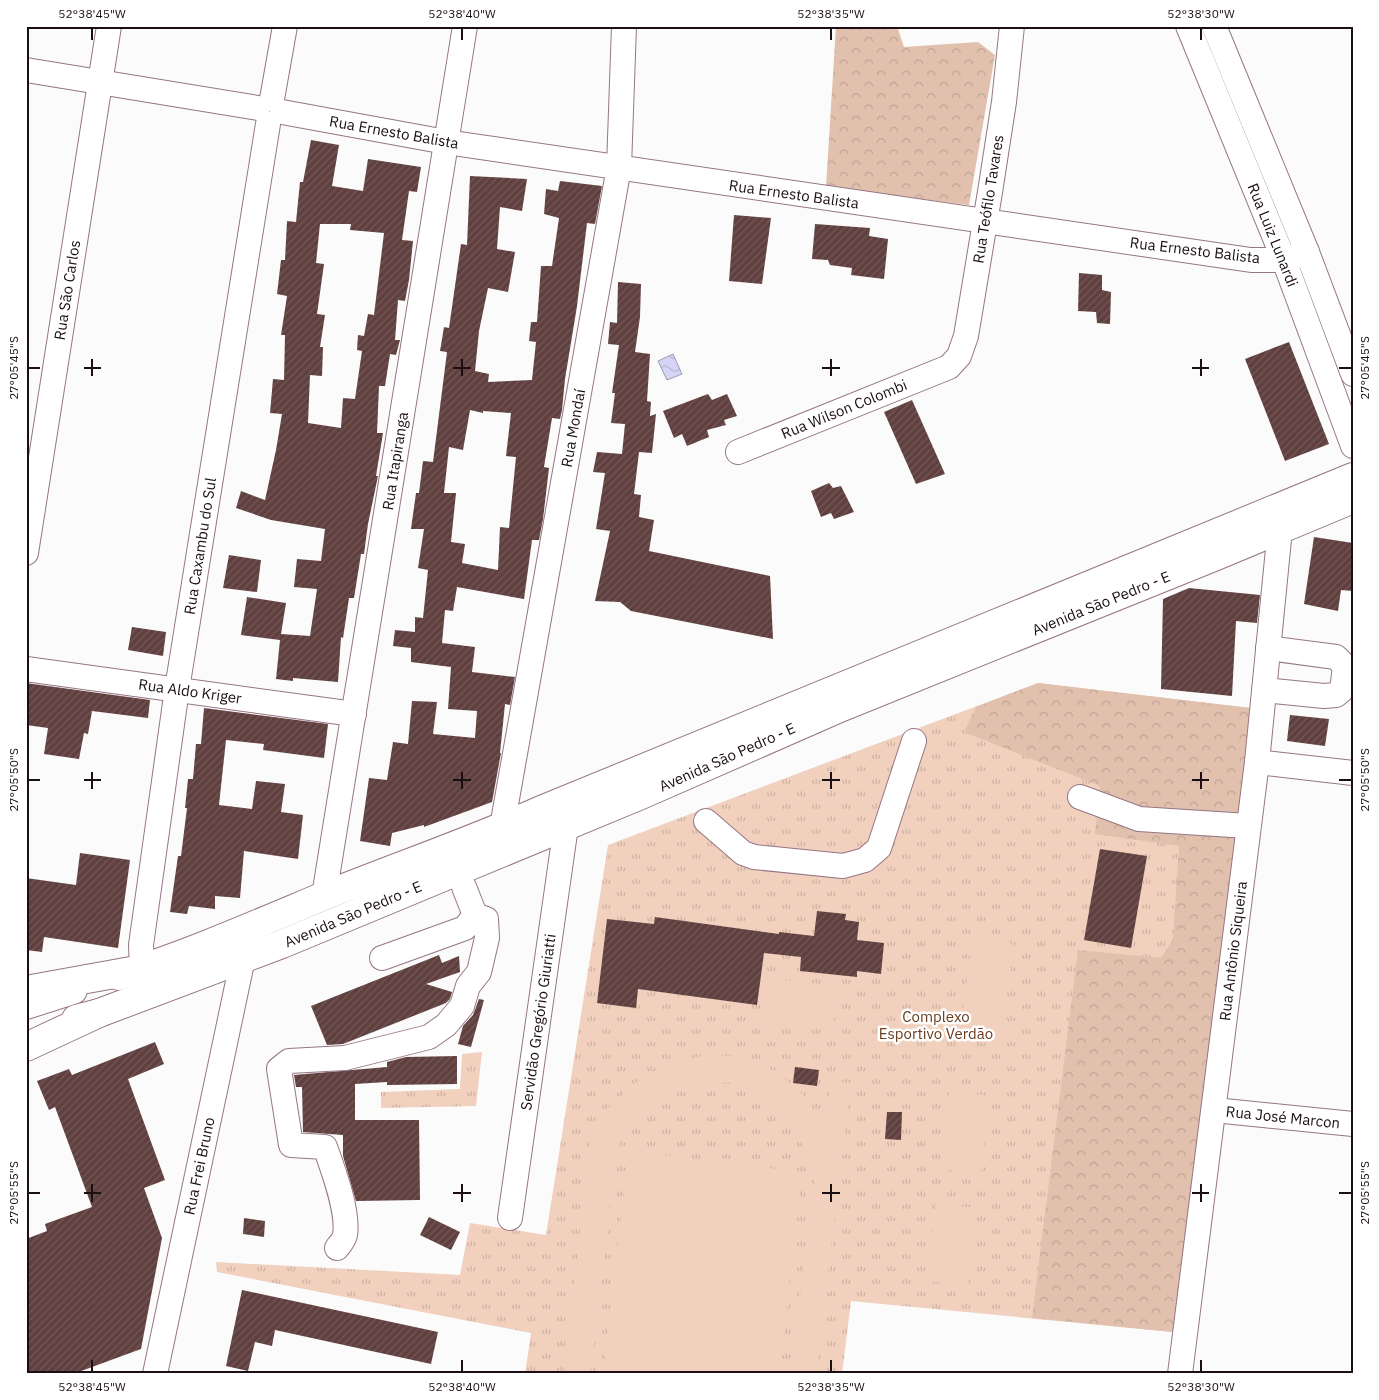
<svg xmlns="http://www.w3.org/2000/svg" width="1379" height="1400" viewBox="0 0 1379 1400" font-family="'IBM Plex Sans',sans-serif">
<style>
.grass{fill:url(#grass-tufts)}
.forest{fill:url(#forest-crowns)}
.garden{fill:#f1d0bd}
.water{fill:url(#water-waves);stroke:#9e99b2}
.building{fill:url(#building-hatch);fill-rule:evenodd}
.lines{fill:none;stroke-linecap:round;stroke-linejoin:round}
.minor-casing{stroke:#967584;stroke-width:26}
.major-casing{stroke:#967584;stroke-width:30}
.highway-casing{stroke:#967584;stroke-width:30}
.minor{stroke:#fff;stroke-width:24}
.major{stroke:#fff;stroke-width:28}
.highway{stroke:#fff;stroke-width:28}
.ticks{fill:none;stroke:#1b0f14;stroke-width:2}
.labels{text-anchor:middle;dominant-baseline:central;stroke-width:5;stroke-linejoin:round;paint-order:stroke}
.street-label{font-size:15px;fill:#1b0f14;stroke:#fff}
.park-label{font-size:15px;fill:#693c20;stroke:#fff}
.neatline{fill:none;stroke:#1b0f14;stroke-width:2}
.ticks-label{font-size:12px;text-anchor:middle;fill:#1b0f14}
</style>
<defs>
<pattern id="grass-tufts" width="24" height="20" patternUnits="userSpaceOnUse" patternTransform="scale(1.25)"><rect width="24" height="20" fill="#f1d0bd"/><path d="M3 7l-1-3M5 7V3M7 7l1-3M15 17l-1-3M17 17v-4M19 17l1-3" fill="none" stroke="#ceb1a2"/></pattern>
<pattern id="forest-crowns" width="20" height="18" patternUnits="userSpaceOnUse" patternTransform="scale(1.25)"><rect width="20" height="18" fill="#e1c0ad"/><path d="M2 6a3 3 0 1 1 6 0M12 15a3 3 0 1 1 6 0" fill="none" stroke="#c0a494"/></pattern>
<pattern id="water-waves" width="16" height="10" patternUnits="userSpaceOnUse" patternTransform="scale(1.25)"><rect width="16" height="10" fill="#d6d4f5"/><path d="M0 5q4-4 8 0t8 0" fill="none" stroke="#b7b5d1"/></pattern>
<pattern id="building-hatch" width="6" height="6" patternUnits="userSpaceOnUse" patternTransform="scale(1.25)"><rect width="6" height="6" fill="#60403f"/><path d="M-1 1l2-2M0 6l6-6M5 7l2-2" fill="none" stroke="#725857"/></pattern>
</defs>
<rect width="100%" height="100%" fill="#fbfbfb"/>
<g class="grass">
<polygon points="1038,683 1259,709 1183,1333 851,1301 842,1374 525,1374 531,1333 217,1272 216,1262 460,1275 470,1223 546,1235 608,845"/>
<polygon points="482,1052 476,1106 381,1108 381,1092 460,1089 462,1054"/>
</g>
<g class="forest">
<polygon points="836,26 897,26 904,47 978,42 995,55 969,205 826,187"/>
<polygon points="1038,683 1259,709 1183,1333 1032,1318 1078,950 1161,958 1173,939 1179,846 1095,834 1100,786 964,732 976,707"/>
</g>
<g class="garden">
<polygon points="972,938 1014,944 1000,1045 959,1039"/>
<polygon points="768,978 838,986 833,1029 763,1021"/>
<path d="M 701,1056 L 742,1056 L 775,1071 L 801,1092 L 825,1128 L 831,1081 L 851,1083 L 816,1374 L 790,1374 L 815,1183 C 807,1142 780,1095 737,1083 C 732,1082 726,1083 721,1083 C 690,1083 662,1094 639,1116 C 635,1119 630,1122 628,1126 C 623,1133 620,1143 616,1151 L 591,1374 L 564,1374 L 590,1143 L 606,1110 L 635,1083 L 665,1066 Z"/>
<polygon points="949,1091 990,1096 981,1174 940,1169"/>
<polygon points="629,1151 802,1172 779,1374 603,1374"/>
<polygon points="936,1204 977,1208 968,1286 927,1281"/>
</g>
<polygon class="water" points="673,354 682,374 667,380 658,361"/>
<g class="building">
<path d="M 311,140 L 339,145 L 332,186 L 363,191 L 368,159 L 421,167 L 417,192 L 409,191 L 402,240 L 413,241 L 409,280 L 405,301 L 398,300 L 395,340 L 400,340 L 396,355 L 390,354 L 385,386 L 379,386 L 377,433 L 383,433 L 376,476 L 378,476 L 368,524 L 364,554 L 361,554 L 354,598 L 349,598 L 343,638 L 341,637 L 338,682 L 293,678 L 293,681 L 276,679 L 280,640 L 241,635 L 247,597 L 286,603 L 281,634 L 310,636 L 317,589 L 294,587 L 297,559 L 321,561 L 325,529 L 271,520 L 236,508 L 241,491 L 265,500 L 276,450 L 282,414 L 270,413 L 273,379 L 284,380 L 285,335 L 281,335 L 287,296 L 277,294 L 281,260 L 285,260 L 287,221 L 296,222 L 300,182 L 303,182 ZM 320,224 L 351,224 L 350,230 L 384,233 L 374,315 L 368,314 L 364,336 L 358,335 L 357,350 L 362,351 L 355,399 L 343,398 L 341,428 L 308,423 L 310,375 L 322,376 L 323,347 L 320,347 L 325,315 L 317,314 L 324,264 L 316,263 Z"/>
<path d="M 470,176 L 527,179 L 522,211 L 500,207 L 497,249 L 515,252 L 508,292 L 488,288 L 479,331 L 475,371 L 489,374 L 488,382 L 532,380 L 536,342 L 529,341 L 531,322 L 537,322 L 541,266 L 552,266 L 559,218 L 544,214 L 546,189 L 558,191 L 560,181 L 602,186 L 595,224 L 587,223 L 577,306 L 565,379 L 562,410 L 560,419 L 552,418 L 544,467 L 549,468 L 543,519 L 539,540 L 532,540 L 524,599 L 457,587 L 453,611 L 445,610 L 442,643 L 475,647 L 472,672 L 515,677 L 510,705 L 505,704 L 500,753 L 501,753 L 492,802 L 424,827 L 424,825 L 392,833 L 390,846 L 360,841 L 369,778 L 387,780 L 393,742 L 408,744 L 412,701 L 437,702 L 433,734 L 475,738 L 477,711 L 448,709 L 451,667 L 411,662 L 411,648 L 393,646 L 395,630 L 415,632 L 415,617 L 423,618 L 428,570 L 418,568 L 424,529 L 411,529 L 416,493 L 419,493 L 423,461 L 433,462 L 447,352 L 440,351 L 444,327 L 449,328 L 461,244 L 467,245 ZM 470,410 L 483,413 L 483,411 L 511,413 L 506,456 L 516,457 L 509,528 L 500,527 L 498,570 L 462,563 L 465,544 L 451,542 L 456,493 L 444,493 L 449,447 L 463,450 Z"/>
<polygon points="734,215 771,218 762,284 729,281"/>
<polygon points="815,224 870,228 869,236 888,239 884,279 851,275 852,268 830,265 828,260 812,259"/>
<polygon points="1079,273 1102,275 1102,290 1111,292 1110,324 1097,323 1096,312 1078,311"/>
<polygon points="618,282 641,284 640,317 635,352 650,354 647,401 651,402 650,416 656,414 652,453 639,452 634,494 641,495 639,517 654,520 649,551 770,576 773,639 631,611 620,602 595,601 610,531 596,529 605,473 593,472 597,452 622,454 625,424 611,423 615,393 612,393 619,345 608,344 610,322 617,323"/>
<polygon points="1289,342 1329,444 1285,461 1245,359"/>
<polygon points="708,394 712,400 727,394 737,416 724,420 726,425 707,430 709,437 687,446 682,434 674,438 663,411"/>
<polygon points="912,400 945,474 916,484 884,412"/>
<polygon points="829,483 833,488 841,486 854,512 834,519 831,513 821,517 811,491"/>
<polygon points="1314,537 1353,543 1353,591 1341,590 1338,611 1304,604"/>
<polygon points="229,555 261,560 257,592 223,588"/>
<polygon points="1189,588 1260,595 1257,623 1236,621 1232,696 1161,689 1163,599"/>
<polygon points="132,627 166,632 163,656 128,650"/>
<polygon points="26,683 150,700 148,718 92,711 88,734 84,733 79,759 44,754 48,728 26,725"/>
<polygon points="204,708 328,724 324,758 263,750 264,744 226,740 219,805 252,809 256,781 285,784 281,812 303,815 298,859 244,851 240,898 215,896 215,909 189,906 187,914 170,912 178,856 181,856 187,808 185,808 188,779 193,779 196,744 201,744"/>
<polygon points="1290,715 1329,719 1325,746 1287,741"/>
<polygon points="1100,849 1147,856 1131,948 1084,940"/>
<polygon points="80,853 130,860 118,948 44,937 42,952 26,950 26,878 76,885"/>
<polygon points="817,911 846,914 845,920 859,922 857,940 884,943 881,974 857,971 857,977 800,971 801,957 764,953 757,1005 638,989 636,1008 597,1003 607,919 654,924 655,917 779,934 779,932 814,936"/>
<polygon points="439,955 442,963 459,956 460,972 426,984 452,992 450,999 446,1003 343,1044 327,1045 311,1006"/>
<polygon points="479,999 484,1000 471,1047 458,1044 463,1026 473,1015"/>
<polygon points="155,1042 164,1064 128,1079 165,1180 144,1188 162,1238 141,1349 73,1374 26,1374 26,1239 47,1231 45,1224 92,1207 55,1107 49,1110 37,1081 69,1069 72,1075"/>
<polygon points="457,1056 457,1084 387,1085 387,1082 355,1084 355,1120 419,1120 420,1200 356,1201 343,1156 343,1135 303,1132 302,1087 296,1087 294,1075 387,1067 387,1062 406,1057"/>
<polygon points="795,1067 819,1070 817,1086 793,1083"/>
<polygon points="887,1112 902,1112 901,1140 885,1139"/>
<polygon points="429,1217 460,1232 451,1250 420,1235"/>
<polygon points="244,1218 265,1221 264,1237 243,1234"/>
<polygon points="242,1290 438,1332 431,1364 275,1330 272,1346 255,1342 248,1371 226,1366"/>
</g>
<g class="lines">
<defs>
<g id="minor">
<polyline points="1188,26 1284,260 1353,446"/>
<polyline points="1214,26 1307,252 1353,374"/>
<polyline points="26,70 258,108"/>
<polyline points="272,99 285,26"/>
<polyline points="282,112 446,142 1251,260 1284,260 1307,252"/>
<polyline points="738,452 949,367 959,356 966,336 990,192 1004,102 1012,26"/>
<polyline points="26,553 109,26"/>
<polyline points="26,669 354,714"/>
<polyline points="1264,690 1324,696 1336,695 1342,690 1345,666 1336,657 1268,648"/>
<polyline points="1257,762 1353,773"/>
<polyline points="1080,797 1139,819 1248,826"/>
<polyline points="706,821 743,853 754,857 843,866 865,860 879,848 914,741"/>
<polyline points="502,827 619,167 624,26"/>
<polyline points="324,896 465,26"/>
<polyline points="382,958 465,928 475,915"/>
<polyline points="142,969 141,945 177,689 268,124"/>
<polyline points="1214,1110 1353,1124"/>
<polyline points="510,1218 566,826"/>
<path d="M 337,1248 C 340,1244 344,1240 345,1235 C 349,1212 333,1169 325,1147 L 291,1145 L 279,1069 L 289,1061 L 345,1058 L 429,1037 L 446,1025 L 462,1006 L 468,986 L 479,972 L 487,938 L 486,919 L 475,915 L 464,887"/>
<polyline points="155,1374 243,958"/>
<polyline points="1180,1374 1257,762 1280,529"/>
</g>
<g id="major">
<path d="M 119,976 C 189,954 257,924 324,896 C 396,867 469,842 539,811 L 1353,477"/>
<polyline points="26,1005 73,990"/>
<polyline points="76,1019 99,1013 282,944 641,795 842,707 1216,556 1353,499"/>
</g>
<g id="highway">
<polyline points="26,990 142,969"/>
<polyline points="26,1047 99,1013"/>
</g>
</defs>
<use href="#minor" class="minor-casing"/>
<use href="#major" class="major-casing"/>
<use href="#highway" class="highway-casing"/>
<use href="#minor" class="minor"/>
<use href="#major" class="major"/>
<use href="#highway" class="highway"/>
</g>
<path class="ticks" d="M 92,28 L 92,40M 462,28 L 462,40M 831,28 L 831,40M 1201,28 L 1201,40M 92,359 L 92,376M 462,359 L 462,376M 831,359 L 831,376M 1201,359 L 1201,376M 28,368 L 40,368M 84,368 L 101,368M 453,368 L 471,368M 822,368 L 840,368M 1192,368 L 1209,368M 1339,368 L 1352,368M 92,772 L 92,789M 462,772 L 462,789M 831,772 L 831,789M 1201,772 L 1201,789M 28,780 L 40,780M 84,780 L 101,780M 453,780 L 471,780M 822,780 L 840,780M 1192,780 L 1209,780M 1339,780 L 1352,780M 92,1184 L 92,1202M 462,1184 L 462,1202M 831,1184 L 831,1202M 1201,1184 L 1201,1202M 28,1193 L 40,1193M 84,1193 L 101,1193M 453,1193 L 471,1193M 822,1193 L 840,1193M 1192,1193 L 1209,1193M 1339,1193 L 1352,1193M 92,1360 L 92,1372M 462,1360 L 462,1372M 831,1360 L 831,1372M 1201,1360 L 1201,1372"/>
<g class="labels">
<g class="street-label">
<text transform="translate(394 132) rotate(10)">Rua Ernesto Balista</text>
<text transform="translate(794 194) rotate(8)">Rua Ernesto Balista</text>
<text transform="translate(988 199) rotate(-81)">Rua Teófilo Tavares</text>
<text transform="translate(1273 235) rotate(68)">Rua Luiz Lunardi</text>
<text transform="translate(1195 250) rotate(7)">Rua Ernesto Balista</text>
<text transform="translate(67 290) rotate(-81)">Rua São Carlos</text>
<text transform="translate(844 409) rotate(-22)">Rua Wilson Colombi</text>
<text transform="translate(573 428) rotate(-80)">Rua Mondaí</text>
<text transform="translate(395 461) rotate(-81)">Rua Itapiranga</text>
<text transform="translate(200 546) rotate(-81)">Rua Caxambu do Sul</text>
<text transform="translate(1101 603) rotate(-22)">Avenida São Pedro - E</text>
<text transform="translate(190 691) rotate(8)">Rua Aldo Kriger</text>
<text transform="translate(727 757) rotate(-24)">Avenida São Pedro - E</text>
<text transform="translate(353 914) rotate(-23)">Avenida São Pedro - E</text>
<text transform="translate(1233 951) rotate(-83)">Rua Antônio Siqueira</text>
<text transform="translate(538 1022) rotate(-82)">Servidão Gregório Giuriatti</text>
<text transform="translate(1283 1117) rotate(6)">Rua José Marcon</text>
<text transform="translate(199 1166) rotate(-78)">Rua Frei Bruno</text>
</g>
<g class="park-label">
<text x="936" y="1016">Complexo<tspan x="936" dy="17">Esportivo Verdão</tspan></text>
</g>
</g>
<rect width="1379" height="1400" fill="none" stroke="#ffffff" stroke-width="55"/>
<rect x="28" y="28" width="1324" height="1344" class="neatline"/>
<g class="ticks-label">
<text x="92" y="18">52°38'45"W</text>
<text x="462" y="18">52°38'40"W</text>
<text x="831" y="18">52°38'35"W</text>
<text x="1201" y="18">52°38'30"W</text>
<text transform="translate(14 368) rotate(-90)" y="4">27°05'45"S</text>
<text transform="translate(1365 368) rotate(-90)" y="4">27°05'45"S</text>
<text transform="translate(14 780) rotate(-90)" y="4">27°05'50"S</text>
<text transform="translate(1365 780) rotate(-90)" y="4">27°05'50"S</text>
<text transform="translate(14 1193) rotate(-90)" y="4">27°05'55"S</text>
<text transform="translate(1365 1193) rotate(-90)" y="4">27°05'55"S</text>
<text x="92" y="1391">52°38'45"W</text>
<text x="462" y="1391">52°38'40"W</text>
<text x="831" y="1391">52°38'35"W</text>
<text x="1201" y="1391">52°38'30"W</text>
</g>
</svg>
